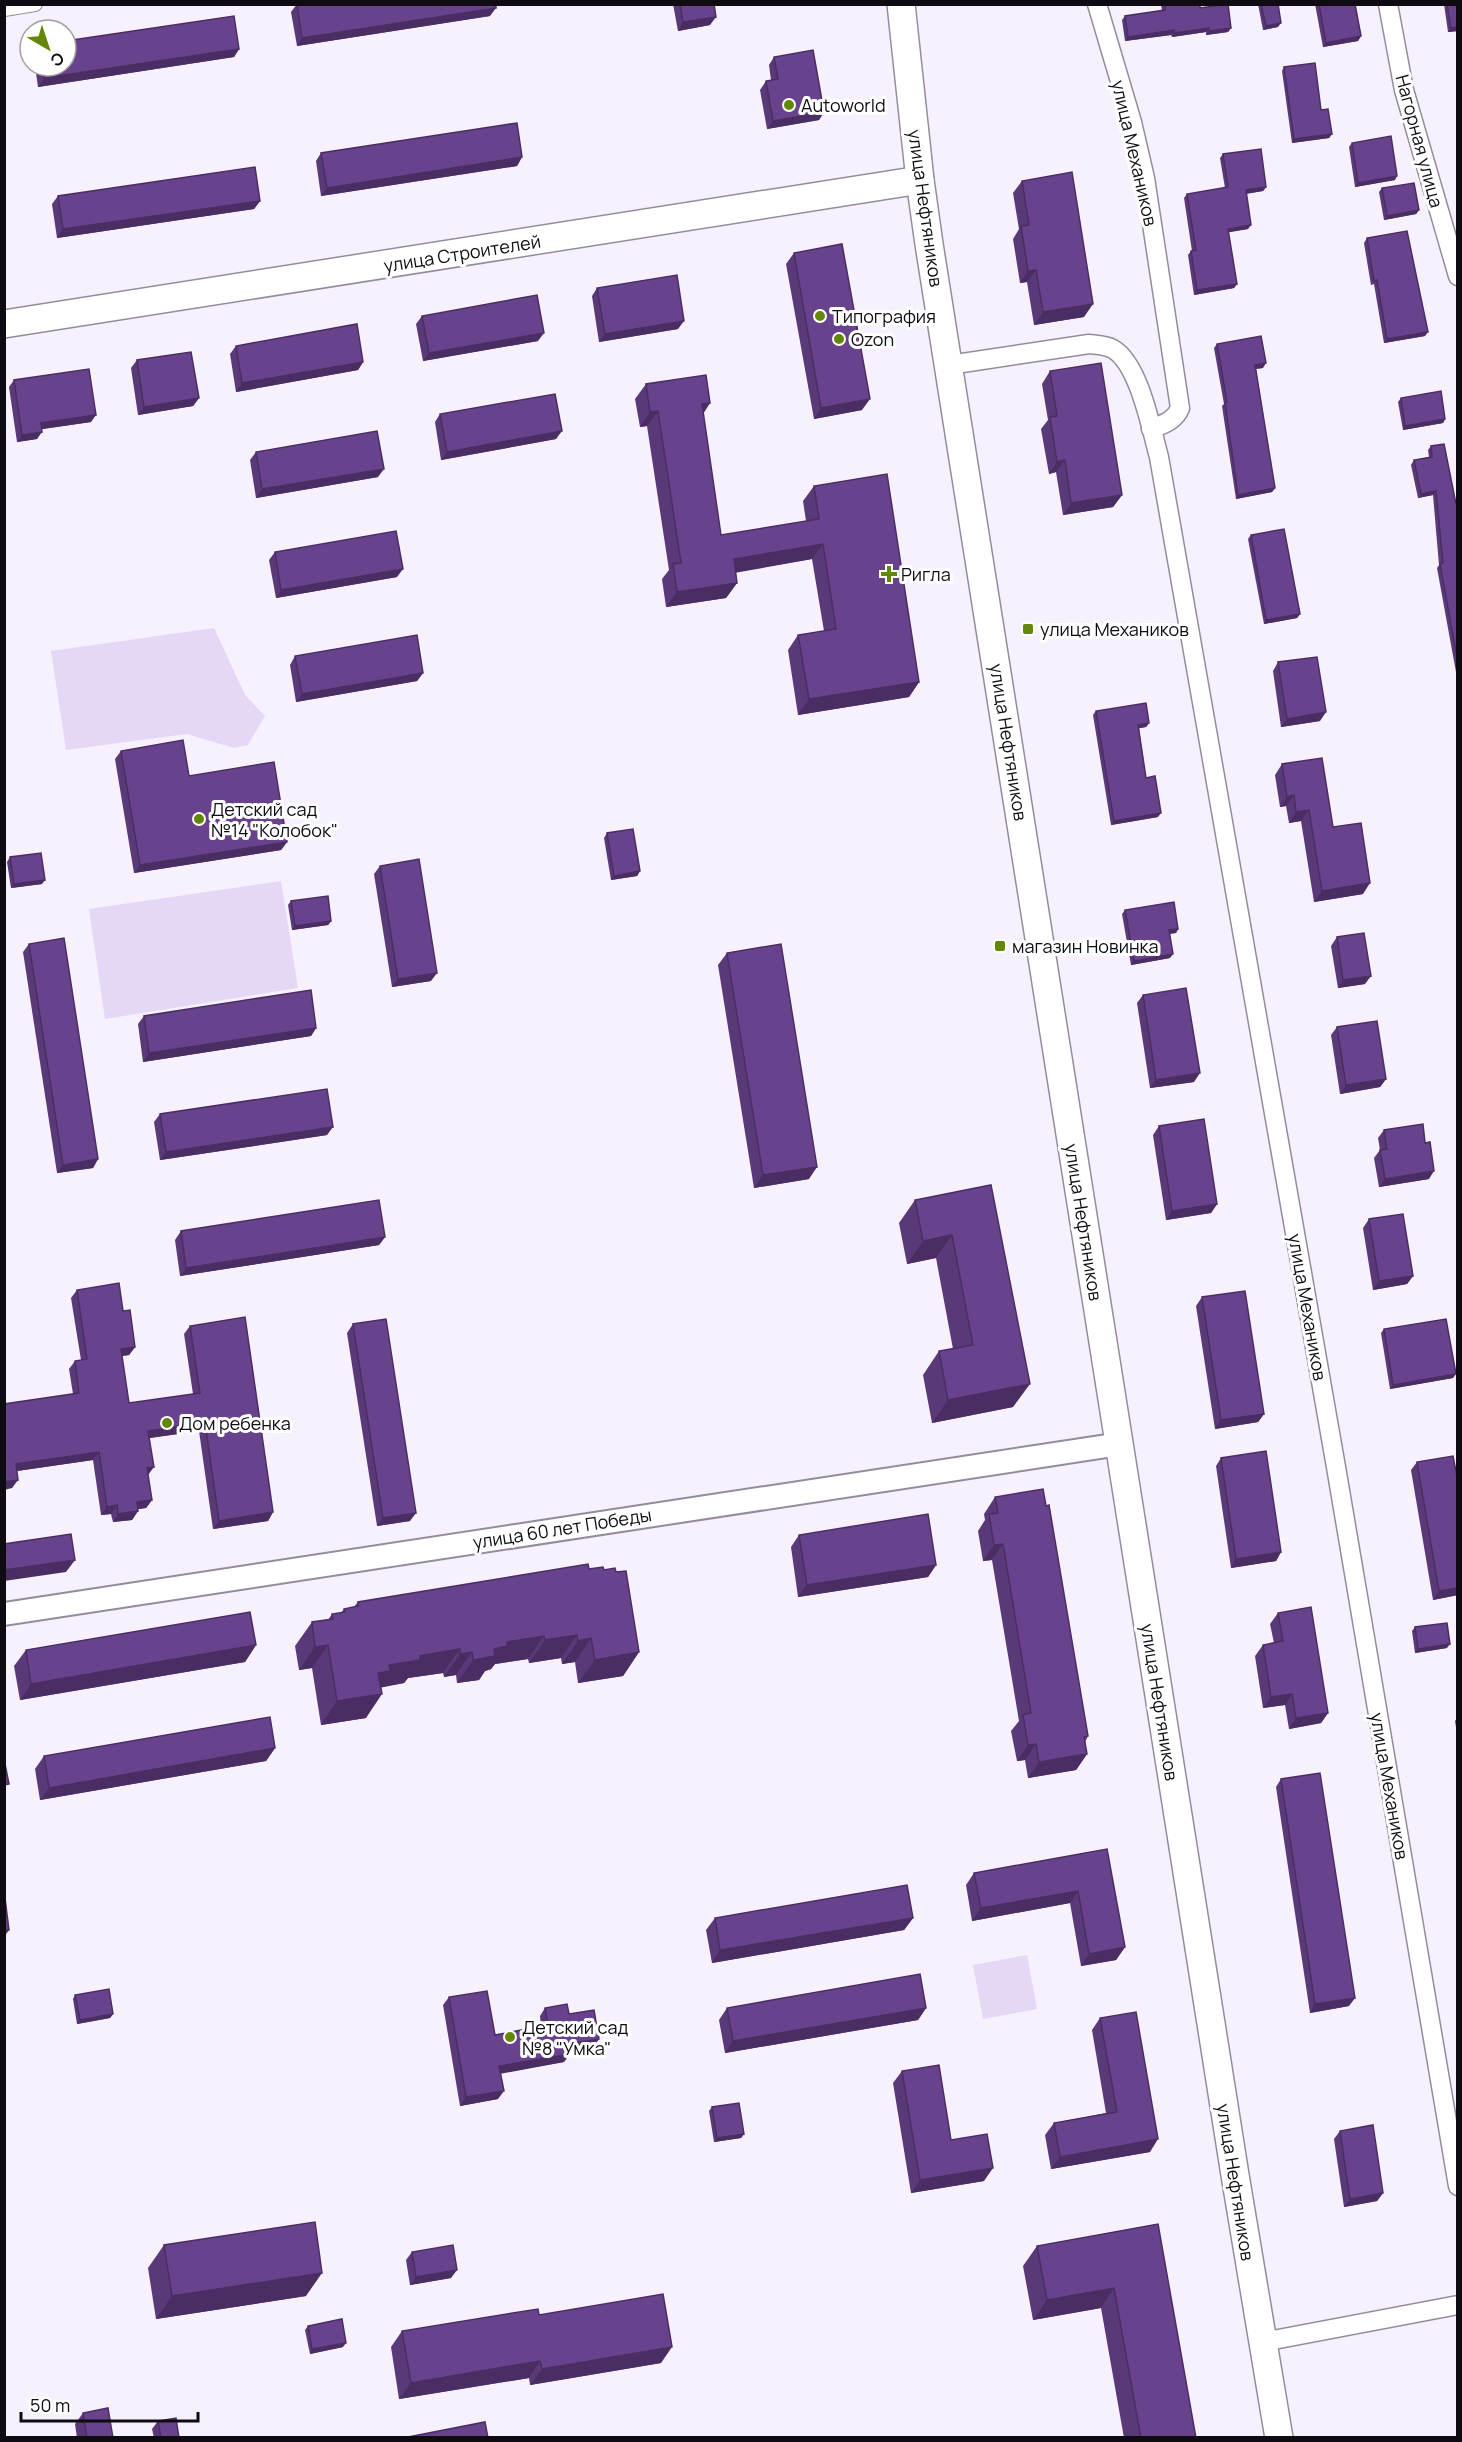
<svg xmlns="http://www.w3.org/2000/svg" width="1462" height="2442" viewBox="0 0 1462 2442" font-family="Manrope,sans-serif">
<style>
.green{fill:#e5d7f6}
.lines{fill:none;stroke-linecap:round;stroke-linejoin:round}
.pedestrian-casing{stroke:#948c9e;stroke-width:16}
.minor-casing{stroke:#948c9e;stroke-width:21}
.tertiary-casing{stroke:#948c9e;stroke-width:26}
.secondary-casing{stroke:#948c9e;stroke-width:30}
.pedestrian{stroke:#fff;stroke-width:14}
.minor{stroke:#fff;stroke-width:18}
.tertiary{stroke:#fff;stroke-width:22}
.secondary{stroke:#fff;stroke-width:27}
.wall{fill:#5a3979}
.shaded-wall{fill:#4a2e63}
.building{fill:#69428d;stroke:#4a2e63;stroke-width:1.5}
.poi-dot{fill:#648709;stroke:#fff;stroke-width:2}
.labels{text-anchor:middle;dominant-baseline:central;stroke-width:6;stroke-linejoin:round;paint-order:stroke}
.poi-label{font-size:18px;fill:#0e0b12;stroke:#fff;text-anchor:start}
.street-label{font-size:18px;fill:#0e0b12;stroke:#fff}
</style>
<rect width="100%" height="100%" fill="#f6f1fd"/>
<g class="green">
<polygon points="214,628 245,695 265,716 248,745 234,748 187,734 66,750 51,651"/>
<polygon points="281,881 298,988 105,1019 89,909"/>
<polygon points="1027,1955 1037,2009 983,2019 973,1965"/>
</g>
<g class="lines">
<defs>
<polyline id="pedestrian" points="4,9 35,4"/>
<g id="minor">
<path d="M 1097,4 L 1132,122 L 1145,178 L 1180,408 C 1175,421 1163,424 1151,429"/>
<polyline points="1388,4 1404,90 1458,276"/>
<path d="M 949,365 L 1089,344 C 1097,345 1106,345 1113,349 C 1139,364 1151,428 1159,457 L 1336,1467 L 1458,2186"/>
<polyline points="1263,2342 1458,2305"/>
</g>
<polyline id="tertiary" points="4,1614 1120,1444"/>
<g id="secondary">
<polyline points="901,4 920,180 929,244 1235,2175 1279,2438"/>
<polyline points="4,324 920,180"/>
</g>
</defs>
<use href="#pedestrian" class="pedestrian-casing"/>
<use href="#minor" class="minor-casing"/>
<use href="#tertiary" class="tertiary-casing"/>
<use href="#secondary" class="secondary-casing"/>
<use href="#pedestrian" class="pedestrian"/>
<use href="#minor" class="minor"/>
<use href="#tertiary" class="tertiary"/>
<use href="#secondary" class="secondary"/>
</g>
<g class="wall">
<polygon points="297,4 490,16 297,46 291,12"/>
<polygon points="673,4 714,4 710,25 678,31"/>
<polygon points="1161,4 1200,4 1200,8 1231,28 1228,32 1206,35 1206,32 1172,37 1171,35 1125,41 1122,20 1125,16 1162,11"/>
<polygon points="1258,4 1278,4 1278,27 1263,30"/>
<polygon points="1315,4 1355,4 1361,36 1358,41 1323,47"/>
<polygon points="1444,4 1458,4 1458,31 1448,32"/>
<polygon points="239,49 234,57 38,87 35,66 66,66"/>
<polygon points="774,57 824,112 819,120 767,129 760,90 766,81 771,80 769,65"/>
<polygon points="1284,67 1332,134 1329,138 1292,143 1282,71"/>
<polygon points="1352,143 1395,180 1355,187 1349,147"/>
<polygon points="321,153 522,157 517,166 321,196 316,161"/>
<polygon points="1223,154 1266,187 1263,191 1246,194 1248,229 1228,232 1237,284 1234,288 1194,295 1188,255 1191,251 1192,251 1184,198 1187,194 1225,188 1220,158"/>
<polygon points="1022,181 1084,317 1034,325 1027,282 1020,283 1013,239 1019,229 1013,193"/>
<polygon points="1382,188 1419,210 1416,214 1384,220 1379,192"/>
<polygon points="58,196 260,201 254,209 57,238 52,204"/>
<polygon points="1367,238 1425,336 1384,343 1374,284 1371,285 1364,243"/>
<polygon points="794,253 862,410 814,419 786,264"/>
<polygon points="597,288 678,329 599,342 592,296"/>
<polygon points="422,316 538,341 423,361 416,324"/>
<polygon points="1217,344 1263,368 1256,369 1275,488 1272,492 1236,499 1222,406 1224,404 1214,348"/>
<polygon points="236,346 363,362 358,370 236,392 230,354"/>
<polygon points="137,360 199,398 193,406 138,415 131,368"/>
<polygon points="1050,371 1122,495 1113,507 1063,515 1056,472 1049,474 1041,429 1048,420 1042,384"/>
<polygon points="14,380 91,422 42,429 37,439 17,442 9,387"/>
<polygon points="646,384 703,413 721,535 806,521 803,501 814,486 919,682 909,697 798,715 788,650 798,635 824,631 812,559 735,572 737,583 726,598 666,607 662,579 669,570 647,426 640,427 635,399"/>
<polygon points="1401,398 1445,419 1443,423 1403,430 1398,402"/>
<polygon points="440,414 556,439 441,460 435,422"/>
<polygon points="1431,446 1456,504 1458,504 1458,683 1437,568 1439,565 1433,495 1418,498 1411,465 1414,460 1429,457 1428,450"/>
<polygon points="256,452 378,477 256,498 250,460"/>
<polygon points="1251,535 1300,614 1297,618 1264,624 1248,539"/>
<polygon points="275,552 397,577 276,598 269,560"/>
<polygon points="295,656 423,673 417,681 296,702 290,665"/>
<polygon points="1278,662 1320,721 1281,727 1273,671"/>
<polygon points="1096,711 1149,723 1146,727 1139,728 1146,778 1158,817 1111,825 1093,715"/>
<polygon points="121,751 189,776 287,842 281,850 134,873 115,759"/>
<polygon points="1282,764 1333,827 1363,894 1314,902 1301,821 1289,823 1286,806 1280,807 1275,775"/>
<polygon points="607,833 640,871 637,876 611,880 604,838"/>
<polygon points="10,857 42,884 11,888 7,862"/>
<polygon points="380,866 431,981 392,987 374,874"/>
<polygon points="291,901 331,921 328,925 292,930 288,905"/>
<polygon points="1125,910 1178,929 1176,933 1169,934 1170,958 1131,965 1122,914"/>
<polygon points="1337,937 1365,984 1338,988 1331,946"/>
<polygon points="29,944 98,1159 93,1168 57,1173 23,952"/>
<polygon points="727,953 809,1179 754,1188 718,965"/>
<polygon points="1143,995 1194,1082 1150,1088 1137,1003"/>
<polygon points="144,1016 316,1028 311,1036 143,1062 138,1024"/>
<polygon points="1337,1027 1386,1079 1380,1087 1340,1094 1331,1035"/>
<polygon points="160,1114 327,1135 160,1160 154,1122"/>
<polygon points="1159,1126 1217,1204 1211,1213 1166,1220 1153,1135"/>
<polygon points="1384,1130 1429,1179 1379,1187 1374,1158 1380,1150 1378,1138"/>
<polygon points="991,1185 1013,1407 932,1423 923,1375 939,1351 953,1349 936,1258 907,1264 899,1223 915,1200"/>
<polygon points="1369,1219 1413,1276 1407,1284 1373,1290 1363,1228"/>
<polygon points="181,1231 385,1237 379,1245 180,1276 175,1240"/>
<polygon points="77,1290 123,1311 135,1347 129,1355 122,1356 129,1403 193,1394 184,1334 190,1326 273,1512 268,1521 213,1529 199,1431 149,1438 148,1474 152,1500 146,1508 138,1509 138,1511 132,1520 113,1522 111,1514 101,1515 93,1460 17,1471 12,1488 4,1404 73,1394 69,1369 75,1361 81,1360 71,1298"/>
<polygon points="1202,1297 1264,1414 1258,1422 1215,1429 1196,1306"/>
<polygon points="353,1324 410,1521 377,1526 347,1333"/>
<polygon points="1384,1329 1453,1378 1390,1389 1381,1333"/>
<polygon points="1221,1458 1281,1552 1276,1561 1231,1568 1216,1466"/>
<polygon points="1417,1462 1458,1482 1458,1595 1433,1600 1411,1470"/>
<polygon points="995,1497 1088,1736 1085,1742 1087,1754 1076,1770 1028,1778 1025,1760 1017,1761 1011,1731 1019,1721 992,1560 983,1561 978,1531 985,1520 984,1514"/>
<polygon points="799,1535 936,1565 928,1577 798,1597 791,1547"/>
<polygon points="589,1569 604,1570 639,1652 623,1676 578,1683 575,1662 562,1664 561,1658 529,1663 528,1659 495,1664 491,1669 485,1671 479,1680 457,1683 456,1675 444,1677 443,1673 408,1678 404,1683 381,1687 366,1718 321,1725 312,1668 299,1670 295,1646 312,1622 328,1620 332,1614 341,1613 344,1609 354,1607 358,1602"/>
<polygon points="1278,1613 1328,1713 1321,1723 1289,1729 1285,1705 1263,1708 1255,1656 1263,1645 1274,1643 1270,1624"/>
<polygon points="1415,1627 1447,1648 1415,1653 1412,1631"/>
<polygon points="256,1645 245,1662 20,1700 14,1666 26,1650"/>
<polygon points="1458,1717 1458,1740 1455,1721"/>
<polygon points="275,1748 266,1761 40,1800 35,1769 44,1756"/>
<polygon points="1281,1779 1349,2006 1310,2013 1276,1787"/>
<polygon points="1107,1849 1125,1947 1116,1960 1081,1966 1070,1903 972,1921 966,1885 974,1873"/>
<polygon points="715,1918 913,1918 904,1930 712,1963 706,1930"/>
<polygon points="75,1995 113,2014 110,2018 77,2024 73,1999"/>
<polygon points="449,1997 495,2035 541,2027 540,2016 545,2008 569,2014 599,2039 593,2047 569,2051 564,2062 501,2073 498,2099 460,2106 443,2005"/>
<polygon points="727,2008 926,2008 918,2020 725,2053 719,2020"/>
<polygon points="1100,2018 1150,2152 1051,2169 1045,2135 1054,2123 1106,2113 1092,2030"/>
<polygon points="902,2071 951,2140 984,2181 911,2193 893,2083"/>
<polygon points="712,2107 744,2134 741,2138 714,2142 709,2111"/>
<polygon points="1340,2131 1383,2193 1377,2201 1344,2207 1334,2139"/>
<polygon points="1158,2224 1196,2438 1124,2438 1101,2308 1033,2320 1023,2266 1037,2246"/>
<polygon points="164,2245 306,2296 156,2319 148,2268"/>
<polygon points="412,2252 451,2278 410,2285 406,2260"/>
<polygon points="308,2326 343,2347 310,2354 305,2330"/>
<polygon points="402,2331 661,2363 530,2385 529,2378 399,2399 391,2347"/>
<polygon points="83,2413 113,2438 77,2438 75,2424"/>
<polygon points="158,2421 179,2438 154,2438 152,2429"/>
</g>
<g class="shaded-wall">
<polygon points="496,8 490,16 297,46 302,38"/>
<polygon points="716,17 710,25 678,31 683,22"/>
<polygon points="1281,23 1278,27 1263,30 1266,26"/>
<polygon points="1458,27 1458,31 1448,32 1451,28"/>
<polygon points="1209,28 1206,32 1172,37 1174,33"/>
<polygon points="1231,28 1228,32 1206,35 1209,31"/>
<polygon points="1174,30 1171,35 1125,41 1128,37"/>
<polygon points="1361,36 1358,41 1323,47 1326,43"/>
<polygon points="239,49 234,57 38,87 44,78"/>
<polygon points="824,112 819,120 767,129 773,121"/>
<polygon points="1332,134 1329,138 1292,143 1294,139"/>
<polygon points="522,157 517,166 321,196 327,188"/>
<polygon points="1397,176 1395,180 1355,187 1358,183"/>
<polygon points="1266,187 1263,191 1243,194 1246,190"/>
<polygon points="260,201 254,209 57,238 63,229"/>
<polygon points="1419,210 1416,214 1384,220 1387,216"/>
<polygon points="1251,225 1248,229 1225,233 1228,229"/>
<polygon points="1036,270 1027,282 1020,283 1028,271"/>
<polygon points="1237,284 1234,288 1194,295 1197,290"/>
<polygon points="1093,304 1084,317 1034,325 1043,312"/>
<polygon points="684,321 678,329 599,342 605,334"/>
<polygon points="1428,332 1425,336 1384,343 1387,339"/>
<polygon points="544,333 538,341 423,361 429,353"/>
<polygon points="363,362 358,370 236,392 242,383"/>
<polygon points="1266,363 1263,368 1252,369 1255,365"/>
<polygon points="199,398 193,406 138,415 144,407"/>
<polygon points="870,399 862,410 814,419 821,408"/>
<polygon points="710,403 700,419 702,404"/>
<polygon points="658,411 647,426 640,427 650,412"/>
<polygon points="96,415 91,422 36,430 41,423"/>
<polygon points="1445,419 1443,423 1403,430 1405,426"/>
<polygon points="562,431 556,439 441,460 447,452"/>
<polygon points="42,432 37,439 17,442 22,435"/>
<polygon points="1065,460 1056,472 1049,474 1057,462"/>
<polygon points="384,469 378,477 256,498 262,489"/>
<polygon points="1275,488 1272,492 1236,499 1238,495"/>
<polygon points="1436,491 1433,495 1418,498 1421,494"/>
<polygon points="1122,495 1113,507 1063,515 1071,503"/>
<polygon points="823,544 812,559 723,575 734,559"/>
<polygon points="403,569 397,577 276,598 281,590"/>
<polygon points="737,583 726,598 666,607 677,592"/>
<polygon points="1300,614 1297,618 1264,624 1266,620"/>
<polygon points="423,673 417,681 296,702 302,694"/>
<polygon points="919,682 909,697 798,715 809,699"/>
<polygon points="1326,712 1320,721 1281,727 1287,719"/>
<polygon points="1149,723 1146,727 1135,729 1138,725"/>
<polygon points="1294,795 1286,806 1280,807 1287,797"/>
<polygon points="1309,810 1301,821 1289,823 1296,812"/>
<polygon points="1161,813 1158,817 1111,825 1114,821"/>
<polygon points="287,842 281,850 134,873 140,865"/>
<polygon points="640,871 637,876 611,880 614,876"/>
<polygon points="45,880 42,884 11,888 14,884"/>
<polygon points="1370,883 1363,894 1314,902 1322,891"/>
<polygon points="331,921 328,925 292,930 295,926"/>
<polygon points="1178,929 1176,933 1166,934 1169,930"/>
<polygon points="1173,954 1170,958 1131,965 1134,961"/>
<polygon points="437,973 431,981 392,987 398,979"/>
<polygon points="1371,976 1365,984 1338,988 1343,980"/>
<polygon points="316,1028 311,1036 143,1062 149,1053"/>
<polygon points="1200,1073 1194,1082 1150,1088 1156,1080"/>
<polygon points="1386,1079 1380,1087 1340,1094 1346,1085"/>
<polygon points="333,1127 327,1135 160,1160 166,1152"/>
<polygon points="98,1159 93,1168 57,1173 63,1165"/>
<polygon points="817,1167 809,1179 754,1188 763,1175"/>
<polygon points="1434,1171 1429,1179 1379,1187 1385,1179"/>
<polygon points="1217,1204 1211,1213 1166,1220 1172,1211"/>
<polygon points="952,1235 936,1258 907,1264 923,1241"/>
<polygon points="385,1237 379,1245 180,1276 186,1268"/>
<polygon points="1413,1276 1407,1284 1373,1290 1379,1281"/>
<polygon points="135,1347 129,1355 115,1357 121,1349"/>
<polygon points="1456,1374 1453,1378 1390,1389 1393,1385"/>
<polygon points="1030,1384 1013,1407 932,1423 948,1400"/>
<polygon points="1264,1414 1258,1422 1215,1429 1221,1420"/>
<polygon points="205,1422 199,1431 143,1439 148,1431"/>
<polygon points="99,1452 93,1460 10,1472 16,1464"/>
<polygon points="154,1467 148,1475 147,1468"/>
<polygon points="18,1480 12,1488 4,1490 4,1482"/>
<polygon points="152,1500 146,1508 131,1510 137,1502"/>
<polygon points="117,1505 111,1514 101,1515 107,1507"/>
<polygon points="138,1511 132,1520 113,1522 118,1514"/>
<polygon points="273,1512 268,1521 213,1529 219,1521"/>
<polygon points="416,1513 410,1521 377,1526 383,1518"/>
<polygon points="1003,1544 992,1560 983,1561 994,1545"/>
<polygon points="1281,1552 1276,1561 1231,1568 1236,1559"/>
<polygon points="75,1560 66,1572 4,1581 4,1570"/>
<polygon points="936,1565 928,1577 798,1597 807,1585"/>
<polygon points="1458,1588 1458,1595 1433,1600 1439,1591"/>
<polygon points="577,1635 561,1658 529,1663 545,1640"/>
<polygon points="544,1636 528,1659 495,1664 491,1669 485,1671 479,1680 457,1683 473,1660 507,1642"/>
<polygon points="591,1638 575,1662 562,1664 578,1641"/>
<polygon points="1450,1644 1447,1648 1415,1653 1418,1649"/>
<polygon points="256,1645 245,1662 20,1700 31,1684"/>
<polygon points="328,1645 312,1668 299,1670 315,1647"/>
<polygon points="460,1649 443,1673 408,1678 404,1683 379,1688 378,1673 389,1665 420,1656"/>
<polygon points="472,1652 456,1675 444,1677 460,1654"/>
<polygon points="639,1652 623,1676 578,1683 595,1660"/>
<polygon points="382,1694 366,1718 321,1725 337,1701"/>
<polygon points="1292,1694 1285,1705 1263,1708 1271,1697"/>
<polygon points="1328,1713 1321,1723 1289,1729 1296,1718"/>
<polygon points="1036,1744 1025,1760 1017,1761 1028,1745"/>
<polygon points="275,1748 266,1761 40,1800 49,1788"/>
<polygon points="1087,1754 1076,1770 1028,1778 1039,1762"/>
<polygon points="1078,1891 1070,1903 972,1921 981,1908"/>
<polygon points="913,1918 904,1930 712,1963 720,1950"/>
<polygon points="4,1930 9,1930 4,1937"/>
<polygon points="1125,1947 1116,1960 1081,1966 1089,1954"/>
<polygon points="1355,1998 1349,2006 1310,2013 1315,2004"/>
<polygon points="926,2008 918,2020 725,2053 733,2041"/>
<polygon points="113,2014 110,2018 77,2024 80,2020"/>
<polygon points="599,2039 593,2047 562,2053 568,2044"/>
<polygon points="570,2054 564,2062 494,2075 499,2066"/>
<polygon points="504,2091 498,2099 460,2106 466,2097"/>
<polygon points="744,2134 741,2138 714,2142 717,2138"/>
<polygon points="1158,2139 1150,2152 1051,2169 1060,2157"/>
<polygon points="993,2168 984,2181 911,2193 920,2180"/>
<polygon points="1383,2193 1377,2201 1344,2207 1350,2199"/>
<polygon points="457,2270 451,2278 410,2285 416,2277"/>
<polygon points="322,2273 306,2296 156,2319 172,2296"/>
<polygon points="1114,2288 1101,2308 1033,2320 1047,2300"/>
<polygon points="346,2343 343,2347 310,2354 312,2349"/>
<polygon points="672,2347 661,2363 530,2385 542,2369"/>
<polygon points="540,2361 529,2378 399,2399 411,2383"/>
</g>
<g class="building">
<polygon points="297,4 496,4 496,8 302,38"/>
<polygon points="680,4 714,4 716,17 683,22"/>
<polygon points="1165,4 1200,4 1200,8 1228,4 1231,28 1209,31 1209,28 1174,33 1174,30 1128,37 1125,16 1165,10"/>
<polygon points="1261,4 1278,4 1281,23 1266,26"/>
<polygon points="1319,4 1355,4 1361,36 1326,43"/>
<polygon points="1447,4 1458,4 1458,27 1451,28"/>
<polygon points="234,16 239,49 44,78 42,66 66,66 66,41"/>
<polygon points="813,50 824,112 773,121 766,81 778,79 774,57"/>
<polygon points="1315,63 1321,110 1328,109 1332,134 1294,139 1284,67"/>
<polygon points="517,123 522,157 327,188 321,153"/>
<polygon points="1391,136 1397,176 1358,183 1352,143"/>
<polygon points="1261,149 1266,187 1246,190 1251,225 1228,229 1237,284 1197,290 1191,251 1196,250 1187,194 1228,187 1223,154"/>
<polygon points="255,167 260,201 63,229 58,196"/>
<polygon points="1072,172 1093,304 1043,312 1036,270 1028,271 1021,226 1029,225 1022,181"/>
<polygon points="1414,183 1419,210 1387,216 1382,188"/>
<polygon points="1407,231 1428,332 1387,339 1377,280 1374,281 1367,238"/>
<polygon points="842,244 870,399 821,408 794,253"/>
<polygon points="677,275 684,321 605,334 597,288"/>
<polygon points="537,295 544,333 429,353 422,316"/>
<polygon points="357,324 363,362 242,383 236,346"/>
<polygon points="1261,336 1266,363 1255,365 1275,488 1238,495 1225,402 1227,402 1217,344"/>
<polygon points="191,352 199,398 144,407 137,360"/>
<polygon points="1101,363 1122,495 1071,503 1065,460 1057,462 1050,417 1057,416 1050,371"/>
<polygon points="89,369 96,415 41,423 42,432 22,435 14,380"/>
<polygon points="706,375 710,403 702,404 721,535 819,519 814,486 887,474 919,682 809,699 798,635 836,629 823,544 734,559 737,583 677,592 673,564 681,563 658,411 650,412 646,384"/>
<polygon points="1441,391 1445,419 1405,426 1401,398"/>
<polygon points="555,394 562,431 447,452 440,414"/>
<polygon points="377,431 384,469 262,489 256,452"/>
<polygon points="1444,444 1456,504 1458,504 1458,663 1440,564 1443,563 1436,491 1421,494 1414,460 1432,457 1431,446"/>
<polygon points="1284,529 1300,614 1266,620 1251,535"/>
<polygon points="396,531 403,569 281,590 275,552"/>
<polygon points="417,635 423,673 302,694 295,656"/>
<polygon points="1317,657 1326,712 1287,719 1278,662"/>
<polygon points="1146,703 1149,723 1138,725 1146,778 1155,776 1161,813 1114,821 1096,711"/>
<polygon points="183,740 189,776 274,762 287,842 140,865 121,751"/>
<polygon points="1322,758 1333,827 1361,823 1370,883 1322,891 1309,810 1296,812 1294,795 1287,797 1282,764"/>
<polygon points="633,829 640,871 614,876 607,833"/>
<polygon points="41,853 45,880 14,884 10,857"/>
<polygon points="419,859 437,973 398,979 380,866"/>
<polygon points="328,896 331,921 295,926 291,901"/>
<polygon points="1174,902 1178,929 1169,930 1173,954 1134,961 1125,910"/>
<polygon points="1364,933 1371,976 1343,980 1337,937"/>
<polygon points="64,938 98,1159 63,1165 29,944"/>
<polygon points="781,944 817,1167 763,1175 727,953"/>
<polygon points="1186,988 1200,1073 1156,1080 1143,995"/>
<polygon points="311,990 316,1028 149,1053 144,1016"/>
<polygon points="1377,1021 1386,1079 1346,1085 1337,1027"/>
<polygon points="327,1089 333,1127 166,1152 160,1114"/>
<polygon points="1204,1119 1217,1204 1172,1211 1159,1126"/>
<polygon points="1423,1124 1425,1143 1430,1142 1434,1171 1385,1179 1380,1150 1387,1149 1384,1130"/>
<polygon points="991,1185 1030,1384 948,1400 939,1351 973,1345 952,1235 923,1241 915,1200"/>
<polygon points="379,1200 385,1237 186,1268 181,1231"/>
<polygon points="1403,1214 1413,1276 1379,1281 1369,1219"/>
<polygon points="119,1283 123,1311 130,1310 135,1347 121,1349 129,1403 200,1393 190,1326 245,1317 273,1512 219,1521 205,1422 148,1431 154,1467 147,1468 152,1500 137,1502 138,1511 118,1514 117,1505 107,1507 99,1452 16,1464 18,1480 4,1482 4,1404 79,1393 75,1361 87,1359 77,1290"/>
<polygon points="1245,1291 1264,1414 1221,1420 1202,1297"/>
<polygon points="386,1319 416,1513 383,1518 353,1324"/>
<polygon points="1446,1319 1456,1374 1393,1385 1384,1329"/>
<polygon points="1266,1451 1281,1552 1236,1559 1221,1458"/>
<polygon points="1453,1456 1458,1482 1458,1588 1439,1591 1417,1462"/>
<polygon points="1043,1489 1046,1506 1049,1505 1088,1736 1084,1737 1087,1754 1039,1762 1036,1744 1028,1745 1023,1715 1031,1713 1003,1544 994,1545 989,1514 998,1513 995,1497"/>
<polygon points="928,1514 936,1565 807,1585 799,1535"/>
<polygon points="71,1534 75,1560 4,1570 4,1544"/>
<polygon points="588,1564 589,1569 603,1567 604,1570 615,1568 616,1572 626,1571 639,1652 595,1660 591,1638 578,1641 577,1635 545,1640 544,1636 507,1642 507,1646 494,1649 495,1656 473,1660 472,1652 460,1654 460,1649 420,1656 420,1660 389,1665 390,1671 378,1673 382,1694 337,1701 328,1645 315,1647 312,1622 333,1619 332,1614 345,1612 344,1609 358,1606 358,1602"/>
<polygon points="1311,1607 1328,1713 1296,1718 1292,1694 1271,1697 1263,1645 1283,1641 1278,1613"/>
<polygon points="250,1612 256,1645 31,1684 26,1650"/>
<polygon points="1447,1623 1450,1644 1418,1649 1415,1627"/>
<polygon points="270,1717 275,1748 49,1788 44,1756"/>
<polygon points="4,1759 9,1784 4,1785"/>
<polygon points="1320,1773 1355,1998 1315,2004 1281,1779"/>
<polygon points="1107,1849 1125,1947 1089,1954 1078,1891 981,1908 974,1873"/>
<polygon points="907,1885 913,1918 720,1950 715,1918"/>
<polygon points="4,1890 9,1930 4,1930"/>
<polygon points="920,1974 926,2008 733,2041 727,2008"/>
<polygon points="109,1989 113,2014 80,2020 75,1995"/>
<polygon points="487,1991 495,2035 548,2025 545,2008 567,2004 569,2014 594,2010 599,2039 568,2044 570,2054 499,2066 504,2091 466,2097 449,1997"/>
<polygon points="1136,2012 1158,2139 1060,2157 1054,2123 1117,2112 1100,2018"/>
<polygon points="939,2065 951,2140 987,2134 993,2168 920,2180 902,2071"/>
<polygon points="739,2103 744,2134 717,2138 712,2107"/>
<polygon points="1373,2125 1383,2193 1350,2199 1340,2131"/>
<polygon points="315,2222 322,2273 172,2296 164,2245"/>
<polygon points="1158,2224 1196,2438 1141,2438 1114,2288 1047,2300 1037,2246"/>
<polygon points="453,2245 457,2270 416,2277 412,2252"/>
<polygon points="663,2294 672,2347 542,2369 540,2361 411,2383 402,2331 538,2309 539,2315"/>
<polygon points="342,2319 346,2343 312,2349 308,2326"/>
<polygon points="108,2408 113,2438 87,2438 83,2413"/>
<polygon points="176,2418 179,2438 161,2438 158,2421"/>
<polygon points="485,2422 488,2438 403,2438"/>
</g>
<g class="poi-dot">
<circle cx="789" cy="105" r="6"/>
<circle cx="820" cy="316" r="6"/>
<circle cx="839" cy="339" r="6"/>
<path d="M886 565h6v6h6v6h-6v6h-6v-6h-6v-6h6z"/>
<rect x="1022" y="623" width="12" height="12" rx="3"/>
<circle cx="199" cy="819" r="6"/>
<rect x="994" y="940" width="12" height="12" rx="3"/>
<circle cx="167" cy="1423" r="6"/>
<circle cx="510" cy="2037" r="6"/>
</g>
<g class="labels">
<g class="poi-label">
<text x="801" y="105">Autoworld</text>
<text x="832" y="316">Типография</text>
<text x="851" y="339">Ozon</text>
<text x="901" y="574">Ригла</text>
<text x="1040" y="629">улица Механиков</text>
<text x="211" y="809">Детский сад<tspan x="211" dy="21">№14 "Колобок"</tspan></text>
<text x="1012" y="946">магазин Новинка</text>
<text x="179" y="1423">Дом ребенка</text>
<text x="522" y="2027">Детский сад<tspan x="522" dy="21">№8 "Умка"</tspan></text>
</g>
<g class="street-label">
<text transform="translate(1420 141) rotate(75)">Нагорная улица</text>
<text transform="translate(1135 153) rotate(77)">улица Механиков</text>
<text transform="translate(926 208) rotate(82)">улица Нефтяников</text>
<text transform="translate(462 253) rotate(-9)">улица Строителей</text>
<text transform="translate(1009 742) rotate(81)">улица Нефтяников</text>
<text transform="translate(1084 1222) rotate(81)">улица Нефтяников</text>
<text transform="translate(1308 1307) rotate(80)">улица Механиков</text>
<text transform="translate(562 1528) rotate(-9)">улица 60 лет Победы</text>
<text transform="translate(1160 1702) rotate(81)">улица Нефтяников</text>
<text transform="translate(1390 1786) rotate(80)">улица Механиков</text>
<text transform="translate(1236 2182) rotate(81)">улица Нефтяников</text>
</g>
</g>
<rect width="1462" height="2442" fill="none" stroke="#0e0b12" stroke-width="12"/>
<g transform="translate(48 48) rotate(141)"><circle r="28" fill="#ffffff" stroke="#9f9da0" stroke-width="1.5"/>
<path d="M0-4.5L10 22L0 15L-10 22Z" fill="#648709"/>
<text y="-9" font-size="16" font-weight="bold" text-anchor="middle" fill="#0e0b12">С</text>
</g>
<path d="M21 2412v9h177v-9" fill="none" stroke="#0e0b12" stroke-width="3"/>
<text x="30" y="2412" font-size="18" fill="#0e0b12" stroke="#ffffff" stroke-width="4.5" paint-order="stroke">50 m</text>
</svg>
